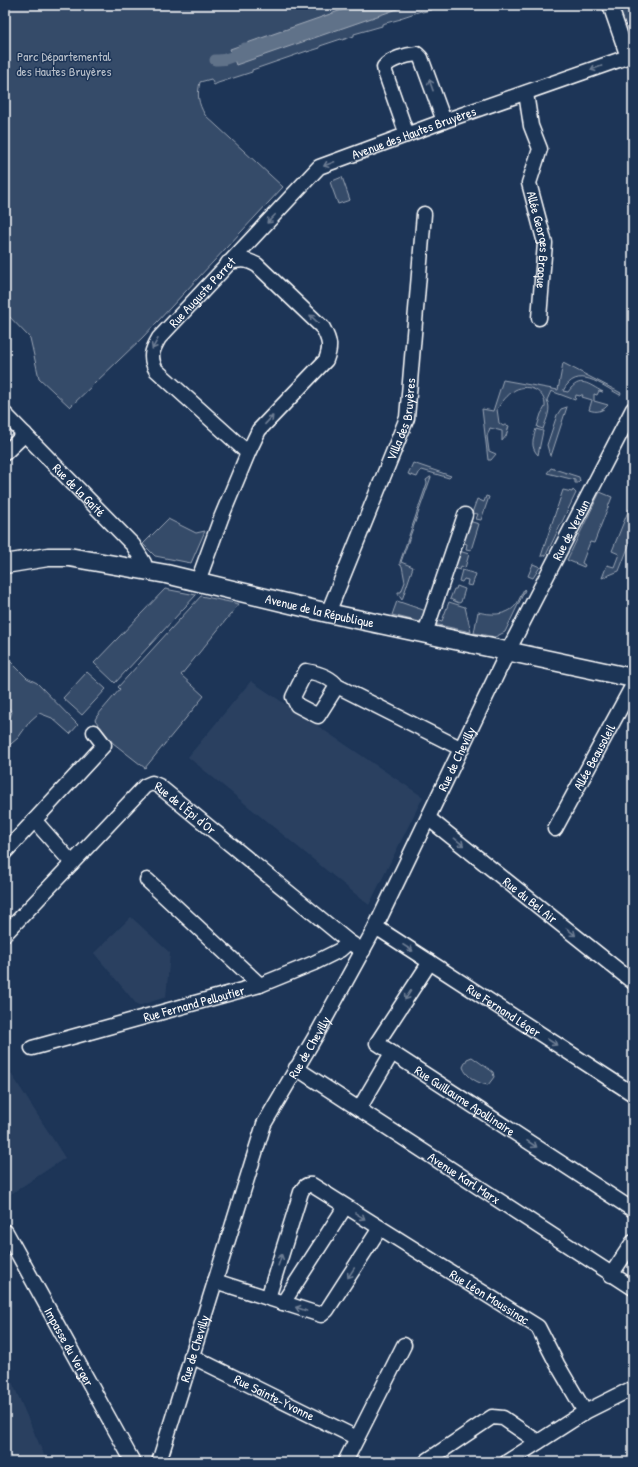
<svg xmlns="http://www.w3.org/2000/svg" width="638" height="1467" viewBox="0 0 638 1467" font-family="'Patrick Hand',sans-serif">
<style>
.built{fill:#2a4161}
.green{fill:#364b69;stroke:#9aa5b4}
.water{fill:#617289;stroke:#a0aab8}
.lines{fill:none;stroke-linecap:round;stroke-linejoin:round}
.canal{stroke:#617289;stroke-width:11}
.minor-casing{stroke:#fff;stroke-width:17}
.major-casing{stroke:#fff;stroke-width:21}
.minor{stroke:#1d3557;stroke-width:14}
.major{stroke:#1d3557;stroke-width:18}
.oneway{stroke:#6c7c92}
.labels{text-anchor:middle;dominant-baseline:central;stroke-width:3;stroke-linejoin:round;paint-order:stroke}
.park-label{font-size:13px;fill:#b9c0ca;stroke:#1d3557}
.street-label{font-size:13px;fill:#fff;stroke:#1d3557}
</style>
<rect width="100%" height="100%" fill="#1d3557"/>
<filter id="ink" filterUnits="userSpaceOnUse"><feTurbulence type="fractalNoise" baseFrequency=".025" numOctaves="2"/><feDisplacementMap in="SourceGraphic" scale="8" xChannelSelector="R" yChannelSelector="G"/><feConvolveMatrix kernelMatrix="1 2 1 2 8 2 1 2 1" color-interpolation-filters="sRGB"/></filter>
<g filter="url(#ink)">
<g class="built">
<polygon points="251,681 423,797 369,905 188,757"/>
<polygon points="131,917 170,953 166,997 138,1006 94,953"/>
<polygon points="5,1064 65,1158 5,1198"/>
<polygon points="5,1366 47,1462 5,1462"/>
</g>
<g class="green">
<path d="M 5,5 L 438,5 L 431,10 L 422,12 L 421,11 L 400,18 L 401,19 L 382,24 L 382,26 L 354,34 L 354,36 L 342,40 L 341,39 L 320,46 L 320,48 L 307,52 L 307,51 L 252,70 L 252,72 L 218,83 L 214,85 L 211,79 L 200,82 C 197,95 198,103 205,115 L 283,187 L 143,337 L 70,407 L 39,378 L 30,338 L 5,312 Z"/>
<polygon points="615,5 633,5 633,44 628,45"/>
<polygon points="342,177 350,200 338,204 330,182"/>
<path d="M 563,363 L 621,393 L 620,395 C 601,385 577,364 563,391 L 568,392 C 580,375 588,384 603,392 L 599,391 L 597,395 L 594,394 L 594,401 L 608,405 C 603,411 597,413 589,410 L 592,400 L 582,397 L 583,395 L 581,395 L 580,396 L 576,395 L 575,400 L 551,391 L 547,400 C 552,409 546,420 543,429 L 537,427 L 541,414 L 545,407 C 546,391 528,383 515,390 C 507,395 502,402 497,409 L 499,423 L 503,426 L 506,425 L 509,426 L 506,436 L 502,441 L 502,431 L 490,428 L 487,436 L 489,451 L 496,454 L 491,460 L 488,460 L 482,409 L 493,411 L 503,380 L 558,390 Z"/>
<polygon points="567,407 551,456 550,456 547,445 557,415 561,409"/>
<path d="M 536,429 L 543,431 L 538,455 C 530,447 533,439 536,429 Z"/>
<polygon points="413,463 451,476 449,478 422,470 420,471 417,477 408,474"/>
<polygon points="551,468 579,477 580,481 578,483 575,483 575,480 547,473"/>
<polygon points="430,477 431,477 401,562 413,567 402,600 398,594 398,592 401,592 405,582 402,566 400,565 400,562 427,483 426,480"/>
<polygon points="563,490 572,492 573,490 576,493 546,555 544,556 541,556"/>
<polygon points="600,492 612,497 594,543 590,542 582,563 585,565 584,567 567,560"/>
<polygon points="486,496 489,497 481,520 476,519 478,514 472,513 477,499 484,502"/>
<polygon points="629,509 633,511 633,535 619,571 602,578 607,565 614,567 619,554 612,551"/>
<polygon points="168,519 196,533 205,531 191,563 155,556 143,544"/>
<polygon points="469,521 479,524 471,550 466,549 467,544 461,542"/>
<polygon points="459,551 469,554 465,568 461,566 460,570 453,568"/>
<polygon points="533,564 540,567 533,578 528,576"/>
<polygon points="462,570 476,574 472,586 467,585 468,580 464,579 462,582 459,581"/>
<polygon points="457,586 465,589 461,602 459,603 450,599 454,589 456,589"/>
<polygon points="165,589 196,595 115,683 94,663"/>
<path d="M 524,589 L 525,590 L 505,632 L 495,637 L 474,633 L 478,612 C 490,615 506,616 515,606 C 519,602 521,594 524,589 Z"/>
<polygon points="201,596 239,604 181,675 204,696 145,768 113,743 95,720 97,716 120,689 118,687"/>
<polygon points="397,601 429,612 424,623 392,615"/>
<polygon points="449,602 465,607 471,632 434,624 436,619 442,621"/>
<polygon points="5,656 27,678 37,683 78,725 70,734 52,718 39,713 30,721 18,738 5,749 5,725 9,720 12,712 5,704"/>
<polygon points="87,672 106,689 82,715 63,698"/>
<path d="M 472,1057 L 493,1072 L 494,1077 L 488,1085 C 479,1084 466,1077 463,1067 L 467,1059 Z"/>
</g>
<polygon class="water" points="356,5 409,5 236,65 230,49"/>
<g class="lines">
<path class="canal" d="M 215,60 C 226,61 237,55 245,48"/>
<defs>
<g id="minor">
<polyline points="610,5 628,57"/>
<path id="s1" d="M 526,93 L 531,126 L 540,149 L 529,183 L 545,243 L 539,318"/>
<path d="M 407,135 L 385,72 L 384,67 C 391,59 406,55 417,54 L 421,58 L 444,121"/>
<path id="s2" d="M 5,414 L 133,545 L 144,563 L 143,570"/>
<polyline points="5,453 25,434"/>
<path id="s3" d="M 248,453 L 156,370 C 149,357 152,350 159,338 L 319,167 L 444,121 L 633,55"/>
<path d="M 198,581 L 221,518 L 248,453 L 259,430 L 326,360 C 331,347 330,341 323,328 L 257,265 C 246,259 240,259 228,263"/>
<path id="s4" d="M 328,613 L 407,418 L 424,214"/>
<polyline points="425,633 465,515"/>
<path d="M 337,686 L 318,716 L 297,705 L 293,697 L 306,671 C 317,673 331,677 337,686 L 462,749"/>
<path id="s5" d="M 428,818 L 633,982"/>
<polyline points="35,821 72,863"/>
<path id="s6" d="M 555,829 L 633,685"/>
<polyline points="5,852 104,745 94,732"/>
<polyline points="147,880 260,985"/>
<path id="s7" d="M 375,928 L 382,931 L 633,1094"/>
<path id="s8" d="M 5,934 L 145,786 L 152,783 L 159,786 L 349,942 L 363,951"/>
<path id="s9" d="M 430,962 L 377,1043 L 633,1210"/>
<path id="s10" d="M 32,1048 L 260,985 L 314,963 L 340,950 L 349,942"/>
<path id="s11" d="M 296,1068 L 633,1288"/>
<polyline points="359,1109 392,1053"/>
<path id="s12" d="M 6,1232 L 133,1462"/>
<polyline points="611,1275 633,1242"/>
<polyline points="215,1281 321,1315 327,1310 380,1228"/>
<path id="s13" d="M 268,1298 L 301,1192 C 304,1187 306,1184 312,1185 L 538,1327 L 557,1364 L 585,1412"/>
<polyline points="283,1303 345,1207"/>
<path id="s14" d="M 191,1356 L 357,1438"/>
<path id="s15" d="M 159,1462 L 264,1124 L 318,1032 L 375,928 L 508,651 L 633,409"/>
<polyline points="345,1462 404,1345"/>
<polyline points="426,1462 428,1460 492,1417 503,1418 538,1442"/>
<polyline points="507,1462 585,1412 633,1388"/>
</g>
<g id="major">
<path id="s16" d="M 5,564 L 48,557 L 69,557 L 166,574 L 328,613 L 633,678"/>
</g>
</defs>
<use href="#minor" class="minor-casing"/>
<use href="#major" class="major-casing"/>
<use href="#minor" class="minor"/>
<use href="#major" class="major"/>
</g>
<defs><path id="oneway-shaft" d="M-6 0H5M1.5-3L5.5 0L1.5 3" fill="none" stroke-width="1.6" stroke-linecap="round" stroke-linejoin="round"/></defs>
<g class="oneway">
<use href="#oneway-shaft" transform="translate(596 68) rotate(160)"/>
<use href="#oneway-shaft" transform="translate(431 85) rotate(-110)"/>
<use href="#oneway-shaft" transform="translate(329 164) rotate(159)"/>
<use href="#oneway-shaft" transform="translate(271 219) rotate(134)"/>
<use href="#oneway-shaft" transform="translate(314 319) rotate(-136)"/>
<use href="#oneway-shaft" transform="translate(155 344) rotate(119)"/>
<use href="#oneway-shaft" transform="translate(269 420) rotate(-47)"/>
<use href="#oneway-shaft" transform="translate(459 842) rotate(39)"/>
<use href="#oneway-shaft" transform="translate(571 932) rotate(39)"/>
<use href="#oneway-shaft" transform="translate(408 948) rotate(33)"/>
<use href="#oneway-shaft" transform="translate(408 995) rotate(123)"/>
<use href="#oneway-shaft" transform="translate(552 1042) rotate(33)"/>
<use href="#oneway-shaft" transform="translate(532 1144) rotate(33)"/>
<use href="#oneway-shaft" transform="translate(360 1216) rotate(32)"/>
<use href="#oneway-shaft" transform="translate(280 1260) rotate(-72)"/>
<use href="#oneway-shaft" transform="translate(351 1273) rotate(123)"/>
<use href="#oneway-shaft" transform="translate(301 1309) rotate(-161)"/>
</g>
</g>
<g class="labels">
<g class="park-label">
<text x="64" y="56">Parc Départemental<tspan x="64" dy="15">des Hautes Bruyères</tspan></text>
</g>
<g class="street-label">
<text stroke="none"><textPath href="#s3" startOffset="493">Avenue des Hautes Bruyères</textPath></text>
<text stroke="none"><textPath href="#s1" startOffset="152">Allée Georges Braque</textPath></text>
<text stroke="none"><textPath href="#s3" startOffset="221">Rue Auguste Perret</textPath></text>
<text stroke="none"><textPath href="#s4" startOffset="208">Villa des Bruyères</textPath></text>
<text stroke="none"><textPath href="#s2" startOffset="106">Rue de la Gaité</textPath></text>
<text stroke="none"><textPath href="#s15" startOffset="1023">Rue de Verdun</textPath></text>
<text stroke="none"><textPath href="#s16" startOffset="321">Avenue de la République</textPath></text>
<text stroke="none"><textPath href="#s6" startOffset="82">Allée Beausoleil</textPath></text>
<text stroke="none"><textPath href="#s15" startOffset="767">Rue de Chevilly</textPath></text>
<text stroke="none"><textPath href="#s8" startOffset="253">Rue de l'Épi d'Or</textPath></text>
<text stroke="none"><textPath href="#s5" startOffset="131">Rue du Bel Air</textPath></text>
<text stroke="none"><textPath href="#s10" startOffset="168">Rue Fernand Pelloutier</textPath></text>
<text stroke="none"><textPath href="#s7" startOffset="153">Rue Fernand Léger</textPath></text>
<text stroke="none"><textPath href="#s15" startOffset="443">Rue de Chevilly</textPath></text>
<text stroke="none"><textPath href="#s9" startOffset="202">Rue Guillaume Apollinaire</textPath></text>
<text stroke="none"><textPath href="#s11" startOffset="201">Avenue Karl Marx</textPath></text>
<text stroke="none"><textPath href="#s13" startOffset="335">Rue Léon Moussinac</textPath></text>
<text stroke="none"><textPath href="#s12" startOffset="131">Impasse du Verger</textPath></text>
<text stroke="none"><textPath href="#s15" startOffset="119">Rue de Chevilly</textPath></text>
<text stroke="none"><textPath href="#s14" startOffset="93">Rue Sainte-Yvonne</textPath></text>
</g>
</g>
<rect width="638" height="1467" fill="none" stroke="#1d3557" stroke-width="20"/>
<rect x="10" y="10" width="618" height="1447" fill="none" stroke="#fff" stroke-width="1.5" filter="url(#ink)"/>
</svg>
